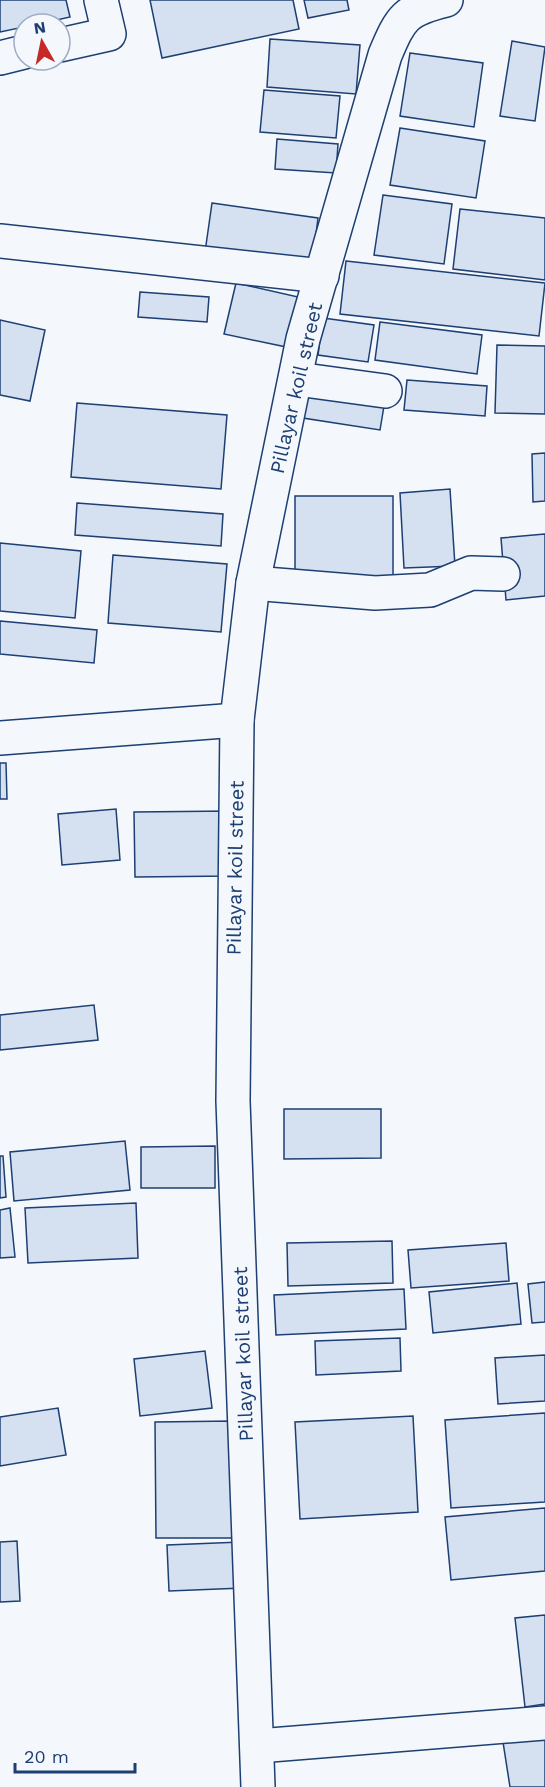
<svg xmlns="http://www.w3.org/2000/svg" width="545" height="1787" viewBox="0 0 545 1787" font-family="'Work Sans',sans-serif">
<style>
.building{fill:#d5e0f0;stroke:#1d3f73;stroke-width:1.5}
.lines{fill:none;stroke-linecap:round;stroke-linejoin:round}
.street-casing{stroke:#1d3f73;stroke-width:36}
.secondary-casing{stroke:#1d3f73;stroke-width:36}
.street{stroke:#f4f7fb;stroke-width:33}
.secondary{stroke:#f4f7fb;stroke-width:33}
.labels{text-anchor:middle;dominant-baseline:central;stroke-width:4.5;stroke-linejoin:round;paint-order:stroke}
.street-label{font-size:20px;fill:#1d3f73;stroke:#f4f7fb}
</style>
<rect width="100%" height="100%" fill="#f4f7fb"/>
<g class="building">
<polygon points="0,0 66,0 70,17 39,24 24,24 24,27 0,32"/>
<polygon points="150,0 293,0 299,29 162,58"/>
<polygon points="304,0 347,0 349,10 308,18"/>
<polygon points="270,39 360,45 356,94 267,87"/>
<polygon points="512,41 545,47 535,121 500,116"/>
<polygon points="410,53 483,63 474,127 400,116"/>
<polygon points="264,90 340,96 336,138 260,132"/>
<polygon points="400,128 485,141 476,198 390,185"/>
<polygon points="277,139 338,144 336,173 275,169"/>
<polygon points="383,195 452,204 444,264 374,255"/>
<polygon points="212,203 318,218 312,266 205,252"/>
<polygon points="460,209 545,218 545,280 453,269"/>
<polygon points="346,261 545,283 539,336 340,314"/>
<polygon points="236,283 307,299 296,349 224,334"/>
<polygon points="140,292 209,297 207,322 138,317"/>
<polygon points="323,318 374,325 368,362 318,355"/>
<polygon points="0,320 45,330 30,401 0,395"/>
<polygon points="380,322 482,335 477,374 375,360"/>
<polygon points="497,345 545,346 545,414 495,413"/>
<polygon points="407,380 487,386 485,416 404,410"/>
<polygon points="307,388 385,400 380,430 303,418"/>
<polygon points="77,403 227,415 221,489 71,477"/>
<polygon points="545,453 545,501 533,502 532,454"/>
<polygon points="450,489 455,566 404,568 400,493"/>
<rect x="295" y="496" width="98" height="82"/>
<polygon points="77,503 223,514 221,546 75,535"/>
<polygon points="545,534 545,596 506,600 501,538"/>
<polygon points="0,543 81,551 75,618 0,611"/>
<polygon points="113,555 227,564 221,632 108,623"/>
<polygon points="0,621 97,630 94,663 0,654"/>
<polygon points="0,763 6,763 7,799 0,799"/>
<polygon points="116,809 120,860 62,865 58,814"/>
<polygon points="231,811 231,876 135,877 134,812"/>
<polygon points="94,1005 98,1040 0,1050 0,1015"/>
<polygon points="284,1109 381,1109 381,1158 284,1159"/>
<polygon points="125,1141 130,1190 14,1201 10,1152"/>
<polygon points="215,1146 215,1188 141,1188 141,1147"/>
<polygon points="0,1156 3,1156 6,1197 0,1198"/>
<polygon points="136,1203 138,1258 28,1263 25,1208"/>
<polygon points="10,1208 15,1257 0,1258 0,1210"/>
<polygon points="392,1241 393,1283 288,1286 287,1243"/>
<polygon points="506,1243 509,1281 411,1288 408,1250"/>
<polygon points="545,1282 545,1322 532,1323 528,1284"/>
<polygon points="517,1283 521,1324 433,1333 429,1292"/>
<polygon points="404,1289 406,1329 276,1335 274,1295"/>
<polygon points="400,1338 401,1371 316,1375 315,1341"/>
<polygon points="205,1351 212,1408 140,1416 134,1359"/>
<polygon points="545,1355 545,1401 498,1404 495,1358"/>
<polygon points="58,1408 66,1455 0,1466 0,1417"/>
<polygon points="545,1413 545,1502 451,1508 445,1420"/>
<polygon points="413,1416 418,1512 300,1519 295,1422"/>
<polygon points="233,1421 233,1538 156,1538 155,1422"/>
<polygon points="545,1508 545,1571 451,1580 445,1517"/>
<polygon points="17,1541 20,1601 0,1602 0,1542"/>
<polygon points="241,1542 243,1588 169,1591 167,1545"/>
<polygon points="545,1615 545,1704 525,1707 515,1618"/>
<polygon points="545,1735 545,1787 510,1787 503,1742"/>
</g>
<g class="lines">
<defs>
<g id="street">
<polyline points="60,45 109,34 101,0"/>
<polyline points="0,58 24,52"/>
<polyline points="0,241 322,276"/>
<polyline points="297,379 385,391"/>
<polyline points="253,583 375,593 430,590 471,573 503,574"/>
<polyline points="0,738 237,720"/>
<polyline points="258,1746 545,1723"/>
</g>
<path id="secondary" d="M 258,1787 L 233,1101 L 237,720 L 253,583 L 303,339 L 385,55 C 401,17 405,10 446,0"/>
</defs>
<use href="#street" class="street-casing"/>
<use href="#secondary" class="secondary-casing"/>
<use href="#street" class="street"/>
<use href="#secondary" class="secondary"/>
</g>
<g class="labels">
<g class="street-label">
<text transform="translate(296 388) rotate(-77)">Pillayar koil street</text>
<text transform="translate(235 868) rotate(-89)">Pillayar koil street</text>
<text transform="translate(243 1354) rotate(-92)">Pillayar koil street</text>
</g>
</g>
<g transform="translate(42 42) rotate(351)"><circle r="28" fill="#f4f7fb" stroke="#9eadc5" stroke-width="1.5"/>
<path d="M0-4.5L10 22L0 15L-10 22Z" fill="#c62828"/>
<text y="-9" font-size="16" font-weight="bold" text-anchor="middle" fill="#1d3f73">N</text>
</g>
<path d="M15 1763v9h120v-9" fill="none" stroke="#1d3f73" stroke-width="3"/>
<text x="24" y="1763" font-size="18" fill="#1d3f73" stroke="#f4f7fb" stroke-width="4.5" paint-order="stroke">20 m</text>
</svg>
